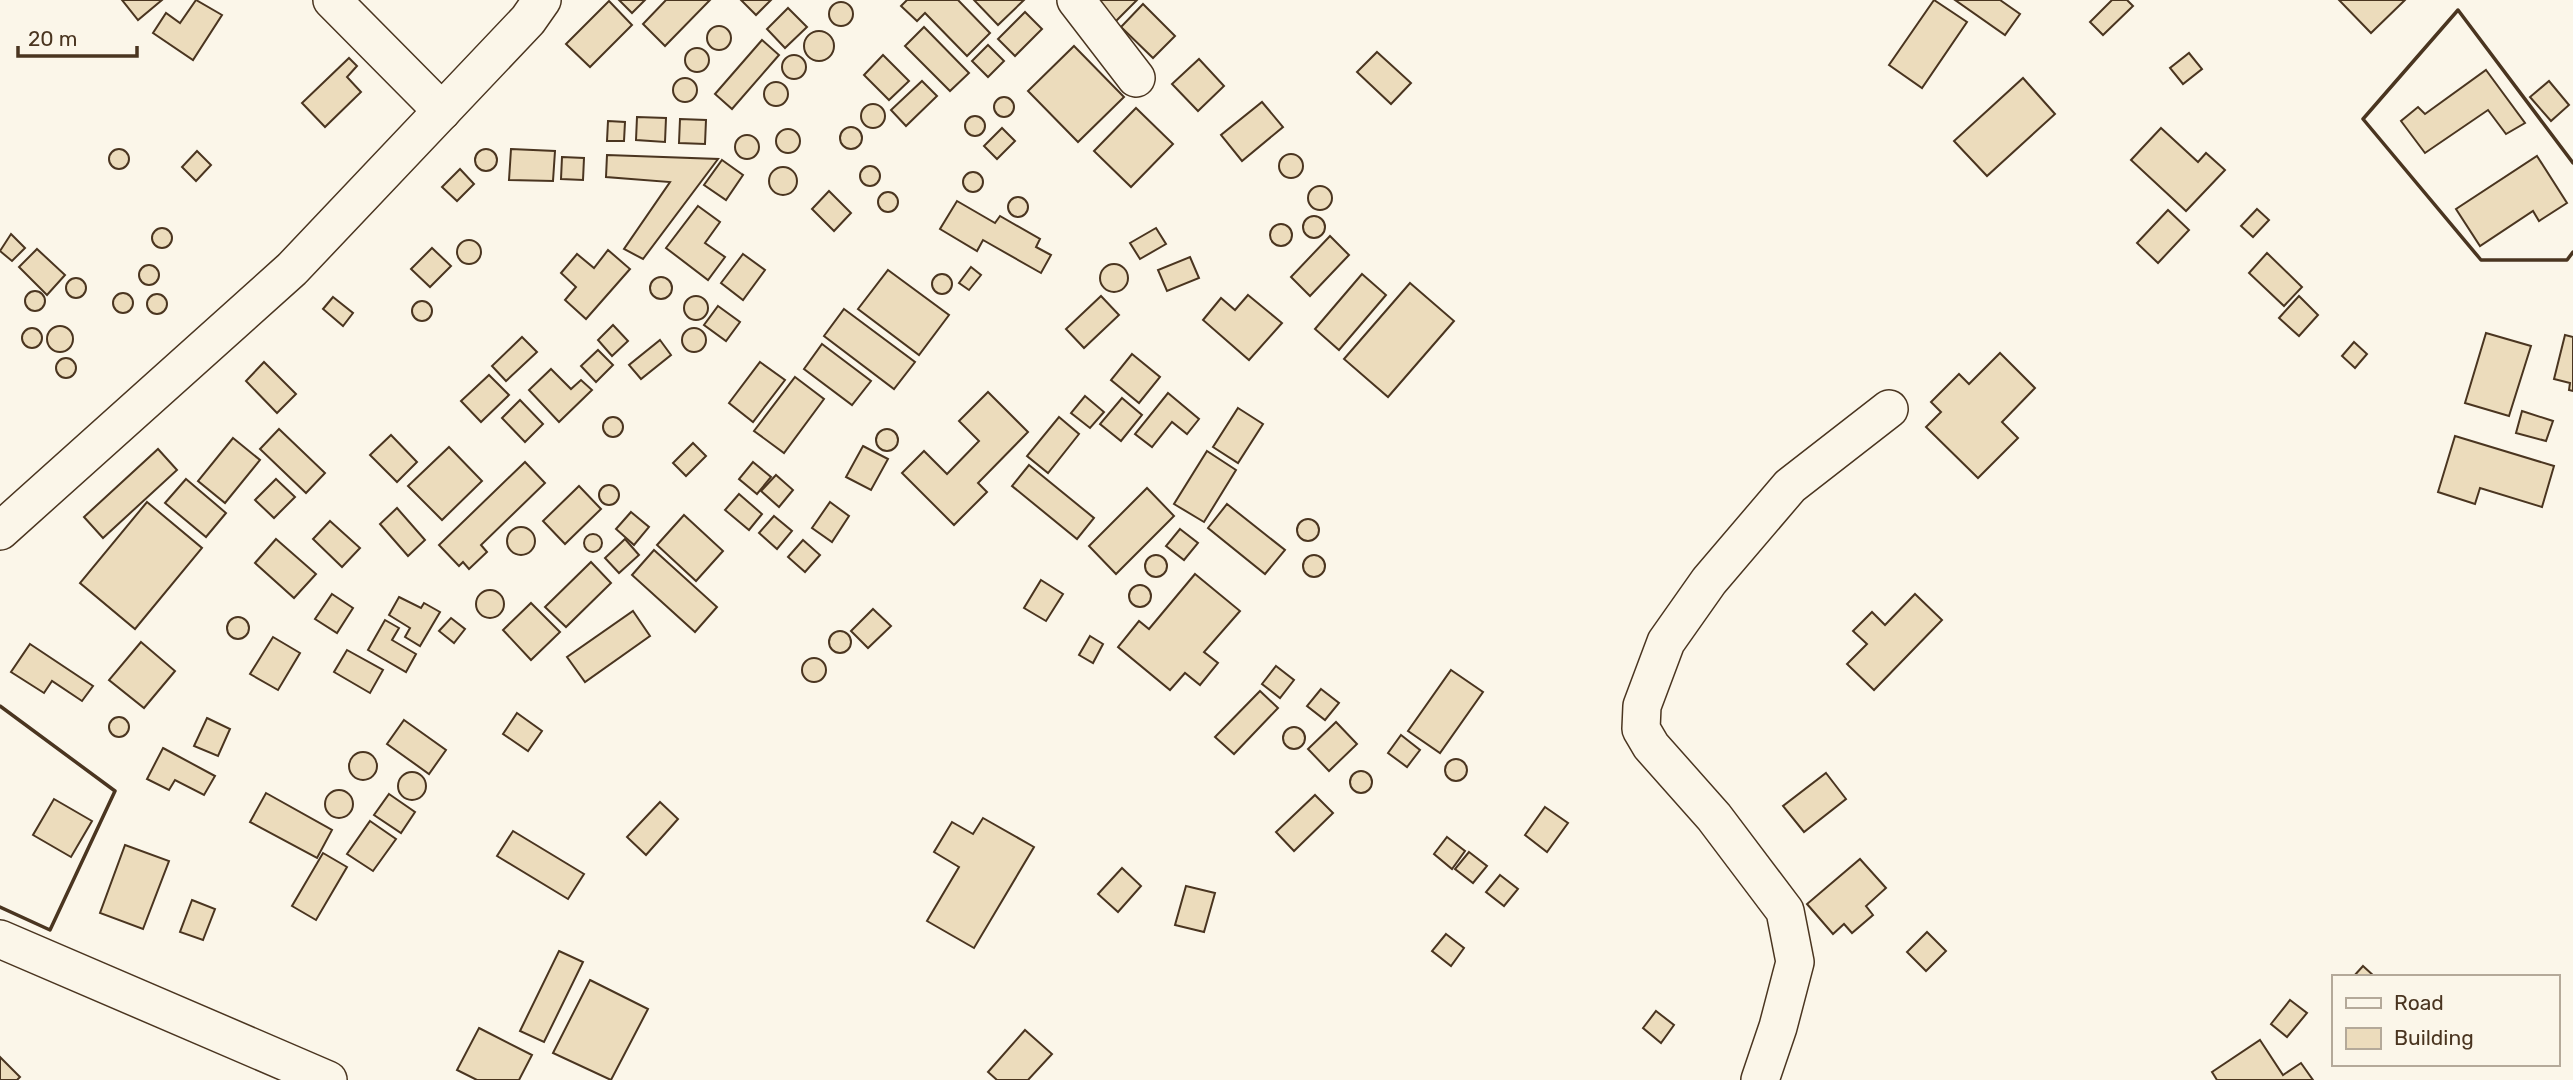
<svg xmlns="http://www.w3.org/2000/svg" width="2573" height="1080" viewBox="0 0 2573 1080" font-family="Rubik,sans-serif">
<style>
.building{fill:#ecdcbc;stroke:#4a3520;stroke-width:2}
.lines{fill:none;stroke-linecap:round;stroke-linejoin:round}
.minor-casing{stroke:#4a3520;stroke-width:40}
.minor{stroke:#fbf6e9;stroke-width:37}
.wall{stroke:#4a3520;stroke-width:3.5}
</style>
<rect width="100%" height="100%" fill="#fbf6e9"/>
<g class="building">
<polygon points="122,0 162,0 138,20"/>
<polygon points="196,0 222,15 193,60 153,33 166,13 180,23"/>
<polygon points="619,0 645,0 632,13"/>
<polygon points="666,0 710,0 665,46 643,24"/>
<polygon points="741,0 771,0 756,15"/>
<polygon points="907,0 958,0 990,33 967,56 925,13 917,21 901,6"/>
<polygon points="974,0 1024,0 998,25"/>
<polygon points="1093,0 1137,0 1115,22"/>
<polygon points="1934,0 1967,22 1922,88 1889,65"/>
<polygon points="1955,0 2000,0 2020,14 2005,35"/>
<polygon points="2112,0 2127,0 2133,6 2103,35 2090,22"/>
<polygon points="2339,0 2405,0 2371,33"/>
<polygon points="609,1 632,25 590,67 566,44"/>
<circle cx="841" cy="14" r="12"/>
<polygon points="1143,4 1175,36 1153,58 1121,27"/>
<polygon points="788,8 807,27 785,48 767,29"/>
<polygon points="1025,12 1042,29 1015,56 998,39"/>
<circle cx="719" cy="38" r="12"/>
<polygon points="924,27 969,73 950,91 905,46"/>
<circle cx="819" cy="46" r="15"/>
<polygon points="762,40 779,55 732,109 715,94"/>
<polygon points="988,45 1004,61 988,77 972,61"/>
<polygon points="1074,46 1124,97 1078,142 1028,91"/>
<circle cx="697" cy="60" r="12"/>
<polygon points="1377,52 1411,83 1391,104 1357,72"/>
<polygon points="2189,53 2202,69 2183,84 2170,68"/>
<polygon points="883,55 909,81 889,100 864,75"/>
<circle cx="794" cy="67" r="12"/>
<polygon points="349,58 357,66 347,77 361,92 325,127 302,103"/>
<polygon points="1199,59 1224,86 1198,111 1172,84"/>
<polygon points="2486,70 2525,123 2506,134 2488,110 2425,153 2401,121 2418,107 2425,114"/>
<polygon points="2023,78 2055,114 1987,176 1954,141"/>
<circle cx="685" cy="90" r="12"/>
<polygon points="922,81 937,96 906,126 891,110"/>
<polygon points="2549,81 2569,105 2551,121 2530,97"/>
<circle cx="776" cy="94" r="12"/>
<circle cx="1004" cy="107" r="10"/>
<polygon points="1262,102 1283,127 1242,161 1221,135"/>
<circle cx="873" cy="116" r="12"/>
<polygon points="1136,108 1173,144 1131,187 1094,151"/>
<circle cx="975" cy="126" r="10"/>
<polygon points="637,117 666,118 665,142 636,140"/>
<polygon points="680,119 706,120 705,144 679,143"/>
<polygon points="608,121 625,122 624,141 607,141"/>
<circle cx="851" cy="138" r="11"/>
<polygon points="1002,128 1015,141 997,159 984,146"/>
<polygon points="2161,128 2198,162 2206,153 2225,170 2186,211 2131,160"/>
<circle cx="788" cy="141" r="12"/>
<circle cx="747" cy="147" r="12"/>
<circle cx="486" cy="160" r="11"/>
<circle cx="119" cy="159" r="10"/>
<polygon points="511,149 555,151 553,181 509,180"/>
<polygon points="197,151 211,165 196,181 182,167"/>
<circle cx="1291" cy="166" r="12"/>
<polygon points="607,155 718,159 643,259 624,249 670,182 606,177"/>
<polygon points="2537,156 2567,203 2539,221 2533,211 2480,246 2456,209"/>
<polygon points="562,157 584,158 583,180 561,179"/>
<polygon points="722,160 743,175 726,200 704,185"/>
<circle cx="870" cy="176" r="10"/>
<circle cx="783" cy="181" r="14"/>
<polygon points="460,169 474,184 457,201 442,187"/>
<circle cx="973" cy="182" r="10"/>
<circle cx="1320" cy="198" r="12"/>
<polygon points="829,191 851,213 834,231 812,209"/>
<circle cx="888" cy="202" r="10"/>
<circle cx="1018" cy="207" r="10"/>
<polygon points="957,201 995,223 1000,216 1040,239 1036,247 1051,255 1041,273 983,240 977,251 940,229"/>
<polygon points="698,206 720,222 705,243 725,257 708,280 666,248"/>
<polygon points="2257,209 2269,220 2253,237 2241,226"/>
<polygon points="2168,210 2189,230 2158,263 2137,243"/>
<circle cx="1314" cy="227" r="11"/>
<circle cx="1281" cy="235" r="11"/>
<circle cx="162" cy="238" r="10"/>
<polygon points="1156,228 1166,244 1140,259 1130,243"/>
<polygon points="11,234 25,248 12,261 0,251"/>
<polygon points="1330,236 1349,255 1310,296 1291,277"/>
<circle cx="469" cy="252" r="12"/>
<polygon points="432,248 451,266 430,287 411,269"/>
<polygon points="37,249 65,275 47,295 19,267"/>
<polygon points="608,250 630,269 586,319 565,300 576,287 561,273 577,254 594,268"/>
<polygon points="2267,253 2302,287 2284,306 2249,273"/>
<polygon points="743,254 765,270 743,300 721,283"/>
<polygon points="1190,257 1199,278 1167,291 1158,270"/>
<circle cx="1114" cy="278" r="14"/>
<circle cx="149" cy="275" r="10"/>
<polygon points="971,267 981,275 969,290 959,283"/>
<polygon points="888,270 949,315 919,355 858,309"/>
<circle cx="942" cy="284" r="10"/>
<polygon points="1362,274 1386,295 1339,350 1315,329"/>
<circle cx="661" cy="288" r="11"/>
<circle cx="76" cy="288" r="10"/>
<polygon points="1410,283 1454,321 1388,397 1344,359"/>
<circle cx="35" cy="301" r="10"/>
<circle cx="123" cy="303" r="10"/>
<circle cx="157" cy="304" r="10"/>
<polygon points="1248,295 1282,323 1249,360 1203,320 1221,298 1235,310"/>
<polygon points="1101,296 1119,315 1084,348 1066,329"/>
<polygon points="2299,296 2318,315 2299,336 2279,318"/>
<circle cx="696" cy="308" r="12"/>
<polygon points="333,297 353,313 343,326 323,309"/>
<circle cx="422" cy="311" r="10"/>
<polygon points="718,306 740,322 726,341 704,325"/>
<polygon points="844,309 915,362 894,389 824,336"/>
<polygon points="613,325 628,341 612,356 598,340"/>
<circle cx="60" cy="339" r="13"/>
<circle cx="32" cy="338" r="10"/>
<circle cx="694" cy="340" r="12"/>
<polygon points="2486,333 2531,346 2509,416 2465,403"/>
<polygon points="2565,335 2573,337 2573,391 2569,390 2570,383 2554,379"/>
<polygon points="522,337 537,352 506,381 492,366"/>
<polygon points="660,340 671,355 641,379 629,365"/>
<polygon points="2354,342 2367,354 2355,368 2342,356"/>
<polygon points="822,344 871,381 852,405 804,369"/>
<polygon points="598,350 613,365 596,382 581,366"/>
<polygon points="2000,353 2035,388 2002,422 2018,438 1978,478 1926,427 1941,412 1931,402 1959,374 1969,384"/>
<polygon points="1132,354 1160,377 1139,403 1111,380"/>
<circle cx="66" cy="368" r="10"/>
<polygon points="264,362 296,394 277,413 246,381"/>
<polygon points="760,362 785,380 753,422 729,403"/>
<polygon points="551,369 571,389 581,380 592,390 559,422 529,390"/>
<polygon points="489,375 509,395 481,422 461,401"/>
<polygon points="795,377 824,399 784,453 754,431"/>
<polygon points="988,392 1028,432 978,483 987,492 954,525 902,473 924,451 947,474 979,441 959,421"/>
<polygon points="1168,393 1199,419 1187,434 1172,422 1152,447 1135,434"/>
<polygon points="1085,396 1104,412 1090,428 1071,413"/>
<polygon points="1122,398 1142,415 1121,441 1100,424"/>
<polygon points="520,400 543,424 525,442 502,418"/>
<polygon points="1238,408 1263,424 1238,463 1213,447"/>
<polygon points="2522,411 2553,421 2546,441 2516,433"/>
<circle cx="613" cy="427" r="10"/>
<polygon points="1059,417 1079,434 1048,473 1027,456"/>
<circle cx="887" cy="440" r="11"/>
<polygon points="279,429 325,473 306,493 260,449"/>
<polygon points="391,435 417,462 397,482 370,455"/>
<polygon points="2455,436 2554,466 2542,507 2480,488 2475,504 2438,492"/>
<polygon points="233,438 260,460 225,503 198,481"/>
<polygon points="693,443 706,456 686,476 673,463"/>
<polygon points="863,446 888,459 871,490 846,477"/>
<polygon points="449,447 482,481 442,520 408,486"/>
<polygon points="158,449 177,470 103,538 84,517"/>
<polygon points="1207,451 1236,470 1204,522 1174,504"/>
<polygon points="525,462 545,483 481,545 487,552 469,569 463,562 459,566 439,545"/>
<polygon points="753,462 771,477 757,494 739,479"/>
<polygon points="1029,465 1094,518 1077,539 1012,486"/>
<polygon points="776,475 793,490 779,507 761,491"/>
<polygon points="186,479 226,513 206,537 165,503"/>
<polygon points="276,479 295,497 274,518 255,500"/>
<circle cx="609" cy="495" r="10"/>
<polygon points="579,486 601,509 565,544 543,521"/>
<polygon points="1147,488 1174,516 1116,574 1089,546"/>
<polygon points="739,494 762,514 749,530 725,510"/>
<polygon points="147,502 202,548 135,629 80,583"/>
<polygon points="830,502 849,516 832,542 812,528"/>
<polygon points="1227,504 1285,550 1265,574 1208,528"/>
<polygon points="397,508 425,540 408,556 380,524"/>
<polygon points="631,512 649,527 634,545 616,529"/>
<polygon points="684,515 723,551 696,581 657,545"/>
<polygon points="774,516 792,531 777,549 759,533"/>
<circle cx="1308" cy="530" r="11"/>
<polygon points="330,521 360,548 342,567 313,539"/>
<circle cx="521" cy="541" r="14"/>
<polygon points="1180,529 1198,543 1184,560 1166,546"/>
<circle cx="593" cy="543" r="9"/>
<polygon points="276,539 316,574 294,598 255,563"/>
<polygon points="625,539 639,555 619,573 605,558"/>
<polygon points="803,540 820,555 805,572 788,557"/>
<polygon points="654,550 717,607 695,632 632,575"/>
<circle cx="1314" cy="566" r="11"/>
<circle cx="1156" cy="566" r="11"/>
<polygon points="591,562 611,583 566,627 545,607"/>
<polygon points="1195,574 1240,611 1204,652 1218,663 1200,685 1185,673 1170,690 1118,647 1139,621 1149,629"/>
<polygon points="1041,580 1063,594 1046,621 1024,608"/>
<circle cx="1140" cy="596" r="11"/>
<circle cx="490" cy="604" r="14"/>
<polygon points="332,594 353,608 337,633 315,619"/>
<polygon points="1915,594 1942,620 1874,690 1847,664 1867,644 1853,631 1872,612 1885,625"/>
<polygon points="399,597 421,608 424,603 440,612 420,646 405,637 410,628 389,615"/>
<polygon points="531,603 560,632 531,660 503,630"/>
<polygon points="873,609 891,626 868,648 851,631"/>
<polygon points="633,611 650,636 585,682 567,657"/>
<circle cx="238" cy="628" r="11"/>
<polygon points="451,618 465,629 454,643 439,631"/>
<polygon points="385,620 399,628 392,640 416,654 406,672 368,650"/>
<circle cx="840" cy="642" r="11"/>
<polygon points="1090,636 1103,644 1093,663 1079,655"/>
<polygon points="273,637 300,653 278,690 250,674"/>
<polygon points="141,642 175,671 144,708 109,680"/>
<polygon points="30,644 93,686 82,701 52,681 44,693 11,672"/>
<polygon points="347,650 383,670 370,693 334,672"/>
<circle cx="814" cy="670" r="12"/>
<polygon points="1276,666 1294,680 1280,698 1262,684"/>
<polygon points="1451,670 1483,692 1440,753 1408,731"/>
<polygon points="1321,689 1339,703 1325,720 1307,706"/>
<polygon points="1260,691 1278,708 1234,754 1215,737"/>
<polygon points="517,713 542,731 528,751 503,734"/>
<circle cx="119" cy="727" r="10"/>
<polygon points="207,718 230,729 218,756 194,746"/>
<polygon points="404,720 446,750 429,774 387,744"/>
<polygon points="1336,722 1357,744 1329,771 1308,749"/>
<circle cx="1294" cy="738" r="11"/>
<polygon points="1401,735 1420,750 1407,767 1388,753"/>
<polygon points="163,748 215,776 204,795 175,780 169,790 147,779"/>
<circle cx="363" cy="766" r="14"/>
<circle cx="1456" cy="770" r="11"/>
<circle cx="1361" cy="782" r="11"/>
<circle cx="412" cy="786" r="14"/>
<polygon points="1826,773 1846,799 1804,832 1783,806"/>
<circle cx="339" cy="804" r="14"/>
<polygon points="266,793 332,830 317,858 250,822"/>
<polygon points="389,794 415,812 401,833 374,815"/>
<polygon points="1315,795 1333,813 1294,851 1276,832"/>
<polygon points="54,799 92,821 71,857 33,835"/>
<polygon points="660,802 678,819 646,855 627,837"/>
<polygon points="1545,807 1568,823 1547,852 1525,835"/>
<polygon points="983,818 1034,847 974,948 927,921 959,867 934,852 952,822 973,834"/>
<polygon points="370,821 396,839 373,871 347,854"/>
<polygon points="513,831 584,874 568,899 497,856"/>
<polygon points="1447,837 1465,851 1452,869 1434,854"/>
<polygon points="125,845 169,861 143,929 100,913"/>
<polygon points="1469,852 1487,866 1473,883 1455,869"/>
<polygon points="323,853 347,867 316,920 292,906"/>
<polygon points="1860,859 1886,888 1866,906 1873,915 1852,933 1844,924 1833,934 1807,904"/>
<polygon points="1122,868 1141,886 1118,912 1098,894"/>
<polygon points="1500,875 1518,889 1504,906 1486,892"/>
<polygon points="1186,886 1215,893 1204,932 1175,925"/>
<polygon points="192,900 215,909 203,940 180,932"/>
<polygon points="1927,932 1946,951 1926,971 1907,952"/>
<polygon points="1446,934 1464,948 1451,966 1432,951"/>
<polygon points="559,951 583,962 544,1042 520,1031"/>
<polygon points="2363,966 2375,977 2353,977"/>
<polygon points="590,980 648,1009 611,1080 553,1053"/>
<polygon points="2290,1000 2307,1013 2287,1037 2271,1024"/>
<polygon points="1656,1011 1674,1025 1661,1043 1643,1028"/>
<polygon points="479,1028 532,1055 519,1080 477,1080 457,1070"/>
<polygon points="1025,1030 1052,1054 1028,1080 997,1080 988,1072"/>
<polygon points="2260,1040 2283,1075 2301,1063 2313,1080 2217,1080 2212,1072"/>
<polygon points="0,1057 20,1077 17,1080 0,1080"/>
</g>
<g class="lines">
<defs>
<g id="minor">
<polyline points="332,0 442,111"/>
<polyline points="1076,0 1136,78"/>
<polyline points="0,531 292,269 528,20 542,0"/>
<polyline points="0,939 328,1080"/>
<polyline points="1760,1080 1778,1027 1795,962 1785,911 1714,817 1651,746 1641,729 1642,706 1666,642 1709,581 1790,486 1889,409"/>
</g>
</defs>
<use href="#minor" class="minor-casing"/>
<use href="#minor" class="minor"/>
<g class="wall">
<polyline points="2573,163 2458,10 2363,119 2481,260 2567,260 2573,252"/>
<polyline points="0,706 115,791 50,930 0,907"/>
</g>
</g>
<rect x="2332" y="975" width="228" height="91" fill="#fbf6e9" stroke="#b4a999" stroke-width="2"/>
<rect x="2346" y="998" width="35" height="10" fill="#fbf6e9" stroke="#b4a999" stroke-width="2"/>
<text x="2394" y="1010" font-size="21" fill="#4a3520">Road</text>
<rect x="2346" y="1028" width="35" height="21" fill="#ecdcbc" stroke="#b4a999" stroke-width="2"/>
<text x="2394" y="1045" font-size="21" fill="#4a3520">Building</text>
<path d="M18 46v10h119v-10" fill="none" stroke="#4a3520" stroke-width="3.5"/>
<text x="28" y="46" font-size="21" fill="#4a3520" stroke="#fbf6e9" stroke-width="5" paint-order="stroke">20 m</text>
</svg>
